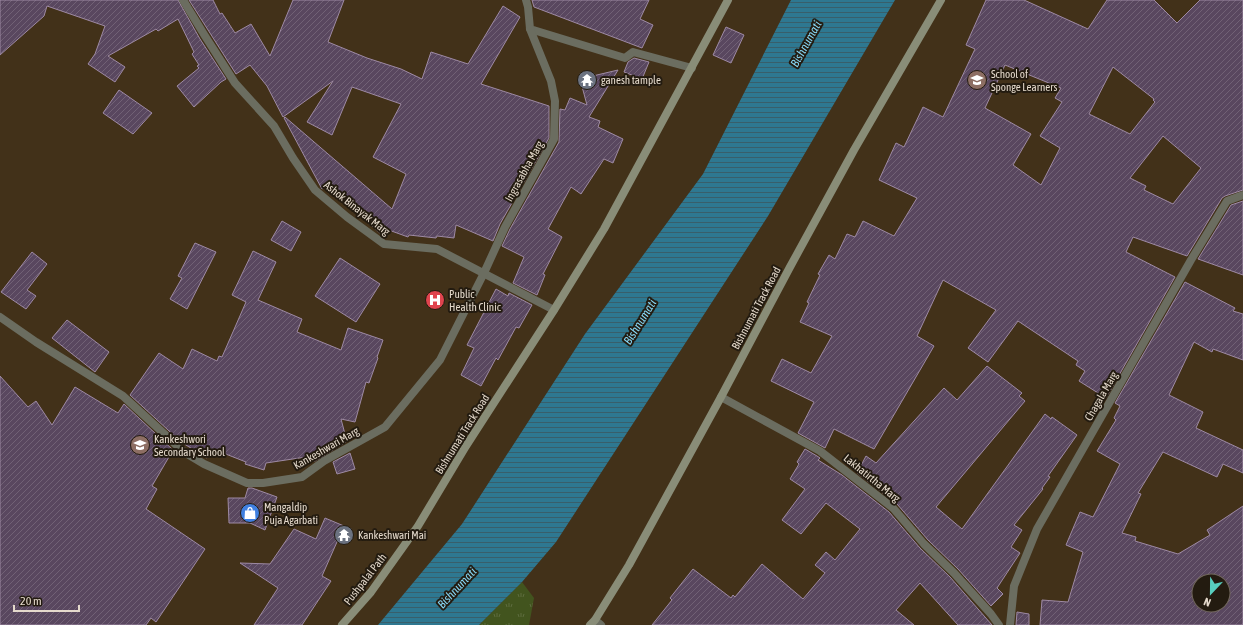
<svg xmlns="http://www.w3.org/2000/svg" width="1243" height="625" viewBox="0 0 1243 625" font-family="'Asap Condensed',sans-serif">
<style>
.grass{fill:url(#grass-tufts)}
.water{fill:url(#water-rules)}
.building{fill:url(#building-hatch);stroke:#9e8aa4;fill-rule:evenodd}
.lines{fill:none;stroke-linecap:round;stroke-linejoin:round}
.minor{stroke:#6b6d60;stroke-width:8}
.tertiary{stroke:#6b6d60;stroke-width:8}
.secondary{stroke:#898d78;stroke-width:8}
.labels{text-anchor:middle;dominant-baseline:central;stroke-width:4;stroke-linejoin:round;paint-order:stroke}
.poi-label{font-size:11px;fill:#e5dacc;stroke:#231b10;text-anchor:start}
.street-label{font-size:11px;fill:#e5dacc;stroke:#231b10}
.water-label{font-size:12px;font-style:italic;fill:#87d8f6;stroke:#231b10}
</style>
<defs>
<pattern id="grass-tufts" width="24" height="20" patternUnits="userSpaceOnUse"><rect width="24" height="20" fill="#42541e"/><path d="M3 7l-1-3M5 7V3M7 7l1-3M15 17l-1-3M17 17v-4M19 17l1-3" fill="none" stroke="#5d6c3e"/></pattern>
<pattern id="water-rules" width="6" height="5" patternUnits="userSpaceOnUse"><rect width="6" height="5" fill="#2e7891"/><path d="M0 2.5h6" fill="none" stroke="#385f6b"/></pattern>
<pattern id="building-hatch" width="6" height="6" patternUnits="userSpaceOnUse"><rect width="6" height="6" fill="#59475f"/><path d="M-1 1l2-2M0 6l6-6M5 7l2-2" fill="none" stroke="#716175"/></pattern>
</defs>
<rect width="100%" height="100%" fill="#423119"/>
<polygon class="grass" points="522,582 534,598 529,625 479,625"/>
<polygon class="water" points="791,0 895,0 768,216 556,542 522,582 479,625 378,625 462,524 585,334 703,174"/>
<g class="building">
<polygon points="0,0 178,0 200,39 226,79 221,82 194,107 177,86 199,68 197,66 199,65 192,54 194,52 178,19 158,31 156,29 108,56 125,67 115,82 88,64 95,54 105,26 47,6 44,16 0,55"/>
<polygon points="189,0 213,0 220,14 222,13 235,33 251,24 270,56 293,0 344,0 328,42 367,58 401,69 422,79 431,52 468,64 503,6 520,17 481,84 549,106 549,138 500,224 493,241 456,225 454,238 437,236 436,238 409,235 408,237 386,229 381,234 353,209 352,210 325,187 322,189 284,118 285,117 392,209 406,174 373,157 401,104 352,87 332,135 307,122 333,81 283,117 267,86 250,65 236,74"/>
<polygon points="532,0 649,0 640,19 653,25 642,48 534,7"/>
<path d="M 986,0 L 1024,0 L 1088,29 L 1107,0 L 1154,0 L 1177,23 L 1200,0 L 1243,0 L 1243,190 L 1225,196 L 1222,198 L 1187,256 L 1133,237 L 1126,252 L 1175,277 L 1106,398 L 1079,381 L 1085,371 L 1076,365 L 1078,361 L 1018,321 L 988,362 L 968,348 L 996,310 L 943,280 L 917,336 L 934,346 L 874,449 L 834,429 L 825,448 L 798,433 L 814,402 L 771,381 L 782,359 L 811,373 L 832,336 L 800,322 L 809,303 L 807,302 L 820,275 L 818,274 L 829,255 L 835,259 L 847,234 L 855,237 L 863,221 L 894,236 L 917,198 L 879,180 L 896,143 L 904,147 L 923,107 L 943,117 L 975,49 L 966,45 ZM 1005,65 L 1061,88 L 1055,98 L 1062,102 L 1040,136 L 1060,148 L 1041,185 L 1013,165 L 1031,134 L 985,108 ZM 1113,67 L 1154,99 L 1153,100 L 1155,102 L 1130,134 L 1089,114 ZM 1163,136 L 1201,168 L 1173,204 L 1144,190 L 1146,186 L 1130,178 Z"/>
<polygon points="726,27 744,35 731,63 713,55"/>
<polygon points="634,58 649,62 642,79 624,72 628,62"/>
<polygon points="618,70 589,117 600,121 598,127 623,139 613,163 604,159 581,194 571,187 548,229 562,237 543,274 545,275 537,295 513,283 524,257 502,246 510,229 559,142 560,109 565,110 570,98 587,105 580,79"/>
<polygon points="119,90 152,113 133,134 103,113"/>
<polygon points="1243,201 1243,275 1198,259 1231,205"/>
<polygon points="282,221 301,232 291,251 271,240"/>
<polygon points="195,243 216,252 187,309 170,299 182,278 178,276"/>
<polygon points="253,251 276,262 258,300 302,319 297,332 341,350 348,328 383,340 377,357 378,358 369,383 366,382 355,422 341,419 346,438 345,439 346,442 315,461 306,462 306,457 266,463 264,470 245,464 246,462 213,449 207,458 181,442 130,395 159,353 183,369 192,349 217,361 219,356 222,357 246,302 232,295"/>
<polygon points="32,252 47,264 27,290 36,296 26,309 1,292"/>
<polygon points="340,258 380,284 356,322 315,296"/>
<path d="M 1185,282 L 1235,308 L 1233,311 L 1243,314 L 1243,360 L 1213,349 L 1212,352 L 1194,342 L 1169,395 L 1203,412 L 1196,428 L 1243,450 L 1243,473 L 1223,464 L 1217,477 L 1163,452 L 1138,493 L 1141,494 L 1122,533 L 1136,537 L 1135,541 L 1178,554 L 1210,535 L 1207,530 L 1243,506 L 1243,625 L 1040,625 L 1042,600 L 1068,602 L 1083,552 L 1066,545 L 1080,512 L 1093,517 L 1120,464 L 1097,451 L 1116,420 L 1114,418 L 1120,406 L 1115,403 ZM 1199,581 L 1223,581 L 1223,605 L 1199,605 Z"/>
<polygon points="496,289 508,296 509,293 532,305 519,328 516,327 498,360 496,358 481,386 461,375 474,348 467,345"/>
<polygon points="67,320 109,352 95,372 52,338"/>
<polygon points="987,366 1022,393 1019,396 1025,401 936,507 962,529 1045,414 1051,419 1052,417 1077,435 1048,476 1050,477 1042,488 1043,489 1014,525 1022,530 1011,547 1020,553 997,588 1003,594 991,606 958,569 928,540 897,504 857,473 866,456 876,463 944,388 957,400"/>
<polygon points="0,376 28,407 36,401 52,425 75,387 118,413 124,404 173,450 152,486 157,489 146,509 205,549 156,622 151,618 146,625 0,625"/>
<polygon points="805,449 817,456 820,458 818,460 842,475 889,512 920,548 950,577 992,625 958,625 920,583 896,610 914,625 652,625 672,600 670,598 693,569 731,598 733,595 735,597 762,564 803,599 825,573 815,565 826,552 835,560 860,529 826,503 801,534 782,520 805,489 790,479 799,464 797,462"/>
<polygon points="350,453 355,469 337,474 333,462"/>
<polygon points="248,488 252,488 277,497 265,530 250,523 229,523 228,498 245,498"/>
<polygon points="325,518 344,526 322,576 331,581 302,625 254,625 278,588 240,563 270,564 294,529 316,539"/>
<polygon points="1017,612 1029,614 1029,625 1016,625"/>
</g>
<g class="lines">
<g class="minor">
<polyline points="183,0 205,36 235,83 274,126 293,158 315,190 347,217 384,244 437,249 554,310"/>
<polyline points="526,0 528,7 530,29 625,58 633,52 692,68"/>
<polyline points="0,317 36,342 123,396 184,452 204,464 247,483 263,483 302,477 324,461 385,427 440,360 484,273 505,227 554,139 555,101 551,81 530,29"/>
<polyline points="721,397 820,451 893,508 924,544 954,573 991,614 999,625"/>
<polyline points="1010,625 1014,586 1037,529 1191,260 1227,201 1243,195"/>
</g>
<polyline class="tertiary" points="595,620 601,625"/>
<g class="secondary">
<polyline points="342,625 371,592 418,526 466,446 554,310 604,229 728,0"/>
<polyline points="590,625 595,620 629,565 721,397 790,267 854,150 941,0"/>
</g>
</g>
<defs>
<symbol id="temple-disc" viewBox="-11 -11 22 22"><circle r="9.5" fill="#6b7280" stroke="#231b10"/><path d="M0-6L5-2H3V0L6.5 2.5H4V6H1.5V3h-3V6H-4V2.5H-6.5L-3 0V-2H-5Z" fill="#fff"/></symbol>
<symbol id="school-disc" viewBox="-11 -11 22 22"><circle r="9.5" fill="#8d6e63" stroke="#231b10"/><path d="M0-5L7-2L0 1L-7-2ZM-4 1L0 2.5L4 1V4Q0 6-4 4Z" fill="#fff"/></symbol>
<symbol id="hospital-disc" viewBox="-11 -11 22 22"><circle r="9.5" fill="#e0444e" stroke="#231b10"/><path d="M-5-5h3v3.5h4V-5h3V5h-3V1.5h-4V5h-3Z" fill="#fff"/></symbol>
<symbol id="shop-disc" viewBox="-11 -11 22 22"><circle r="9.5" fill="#3f7fe0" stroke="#231b10"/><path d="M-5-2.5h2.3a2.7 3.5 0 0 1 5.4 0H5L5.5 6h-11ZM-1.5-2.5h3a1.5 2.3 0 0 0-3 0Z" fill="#fff"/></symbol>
</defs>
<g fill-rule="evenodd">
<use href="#temple-disc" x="576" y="69" width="22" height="22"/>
<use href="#school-disc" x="966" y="69" width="22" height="22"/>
<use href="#hospital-disc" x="424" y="289" width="22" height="22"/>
<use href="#school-disc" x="129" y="434" width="22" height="22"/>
<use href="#shop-disc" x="239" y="502" width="22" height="22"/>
<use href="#temple-disc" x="333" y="524" width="22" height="22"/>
</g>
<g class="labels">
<g class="poi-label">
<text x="991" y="74">School of<tspan x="991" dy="13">Sponge Learners</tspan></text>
<text x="601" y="80">ganesh tample</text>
<text x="449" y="294">Public<tspan x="449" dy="13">Health Clinic</tspan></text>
<text x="154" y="439">Kankeshwori<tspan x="154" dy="13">Secondary School</tspan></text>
<text x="264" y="507">Mangaldip<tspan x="264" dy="13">Puja Agarbati</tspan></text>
<text x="358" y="535">Kankeshwari Mai</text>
</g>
<g class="street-label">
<text transform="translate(524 171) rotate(-61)">Ingrasabha Marg</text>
<text transform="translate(357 208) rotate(38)">Ashok Binayak Marg</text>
<text transform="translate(756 308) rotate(-62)">Bishnumati Track Road</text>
<text transform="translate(1101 396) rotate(-60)">Chagala Marg</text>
<text transform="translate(462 434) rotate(-58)">Bishnumati Track Road</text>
<text transform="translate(326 448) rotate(-30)">Kankeshwari Marg</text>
<text transform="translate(872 478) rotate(39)">Lakhatirtha Marg</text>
<text transform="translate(365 579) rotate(-52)">Pushpalal Path</text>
</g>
<g class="water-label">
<text transform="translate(806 44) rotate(-61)">Bishnumati</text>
<text transform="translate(640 322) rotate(-58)">Bishnumati</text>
<text transform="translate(457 588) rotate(-47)">Bishnumati</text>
</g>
</g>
<g transform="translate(1211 593) rotate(202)"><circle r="19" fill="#231b10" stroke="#71675b"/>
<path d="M0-3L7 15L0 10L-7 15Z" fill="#58cebf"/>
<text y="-6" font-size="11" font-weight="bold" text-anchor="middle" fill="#e5dacc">N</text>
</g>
<path d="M14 605v6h65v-6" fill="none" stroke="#e5dacc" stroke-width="2"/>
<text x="20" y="605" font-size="12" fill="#e5dacc" stroke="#231b10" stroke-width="3" paint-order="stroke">20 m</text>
</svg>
